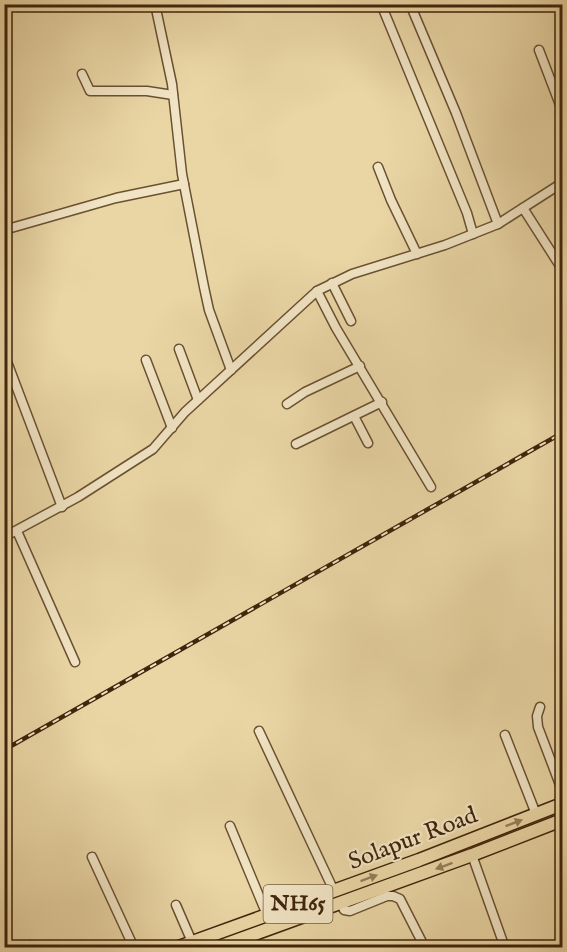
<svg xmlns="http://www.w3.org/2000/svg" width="567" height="952" viewBox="0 0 567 952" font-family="'IM FELL English',serif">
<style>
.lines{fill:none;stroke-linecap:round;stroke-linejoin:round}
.minor-casing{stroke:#6a5132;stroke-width:11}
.highway-casing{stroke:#40250b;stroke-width:15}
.minor{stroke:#f1e4c4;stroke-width:8}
.highway{stroke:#ead6a5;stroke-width:12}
.rail-casing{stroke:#40250b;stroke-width:4.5}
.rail{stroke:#f1e4c4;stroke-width:2;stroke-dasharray:7;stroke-linecap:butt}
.oneway{fill:#957e58}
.labels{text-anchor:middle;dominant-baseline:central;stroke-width:4.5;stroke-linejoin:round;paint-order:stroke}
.shield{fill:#f1e4c4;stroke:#755e42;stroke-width:1.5}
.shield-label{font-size:22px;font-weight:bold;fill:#40250b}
.street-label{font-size:24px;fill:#40250b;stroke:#f1e4c4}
</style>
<rect width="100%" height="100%" fill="#ead6a5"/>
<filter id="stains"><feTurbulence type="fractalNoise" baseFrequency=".00333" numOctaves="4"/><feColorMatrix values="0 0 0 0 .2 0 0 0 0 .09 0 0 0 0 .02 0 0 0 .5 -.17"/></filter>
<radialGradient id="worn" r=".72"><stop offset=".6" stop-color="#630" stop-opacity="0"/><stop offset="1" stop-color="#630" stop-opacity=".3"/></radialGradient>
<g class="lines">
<defs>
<g id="minor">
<polyline points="155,4 172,84 182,174 204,287 209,310 231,370"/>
<polyline points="381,4 467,213 473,234"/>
<polyline points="410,4 456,113 498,224"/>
<polyline points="539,50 562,110"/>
<polyline points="82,74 90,91 147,91 173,95"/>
<polyline points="378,167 391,200 417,254"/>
<polyline points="523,208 562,269"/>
<polyline points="4,230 116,198 184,184"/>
<polyline points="332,283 351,321"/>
<polyline points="317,291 336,328 431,487"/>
<polyline points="179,349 198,400"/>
<polyline points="4,354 62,507"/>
<polyline points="146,360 172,428"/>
<polyline points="287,404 305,392 360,366"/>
<polyline points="354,416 368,443"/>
<polyline points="296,444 382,402"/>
<polyline points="17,531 75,662"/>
<polyline points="4,537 78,497 153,449 185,412 317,291 352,274 445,245 498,224 562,183"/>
<polyline points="540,707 537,716 538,727 562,790"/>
<polyline points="259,731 334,891"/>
<polyline points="505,735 536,814"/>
<polyline points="230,826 267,915"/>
<polyline points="472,855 505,948"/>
<polyline points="92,857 134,948"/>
<polyline points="341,903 344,910 350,911 387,896 393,896 400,899 425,948"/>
<polyline points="176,905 192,942"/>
<polyline points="25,948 30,945 37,948"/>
</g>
<g id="highway">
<polyline points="176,948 419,860 562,804"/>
<polyline points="216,948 472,855 562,820"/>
</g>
</defs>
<use href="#minor" class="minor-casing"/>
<use href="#highway" class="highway-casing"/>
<use href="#minor" class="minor"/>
<use href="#highway" class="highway"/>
<defs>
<polyline id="rail" points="4,750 562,433"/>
</defs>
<use href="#rail" class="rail-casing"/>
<use href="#rail" class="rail"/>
</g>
<defs><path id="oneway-solid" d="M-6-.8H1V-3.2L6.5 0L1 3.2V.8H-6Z" transform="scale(1.5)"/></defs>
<g class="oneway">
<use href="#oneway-solid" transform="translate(514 823) rotate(-21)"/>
<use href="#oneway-solid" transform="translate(444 866) rotate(160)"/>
<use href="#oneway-solid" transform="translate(369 878) rotate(-20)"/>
</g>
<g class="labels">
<rect class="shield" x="263.5" y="885" width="69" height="38" rx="4.5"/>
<g class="shield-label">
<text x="298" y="904">NH65</text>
</g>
<g class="street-label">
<text transform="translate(413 839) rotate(-21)">Solapur Road</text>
</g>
</g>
<rect width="567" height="952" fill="none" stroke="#ead6a5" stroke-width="24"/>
<rect x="6" y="6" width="555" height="940" fill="none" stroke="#40250b" stroke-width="3"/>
<rect x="12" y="12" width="543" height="928" fill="none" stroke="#40250b" stroke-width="1.5"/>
<rect width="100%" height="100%" filter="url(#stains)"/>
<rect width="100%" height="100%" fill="url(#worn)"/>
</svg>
